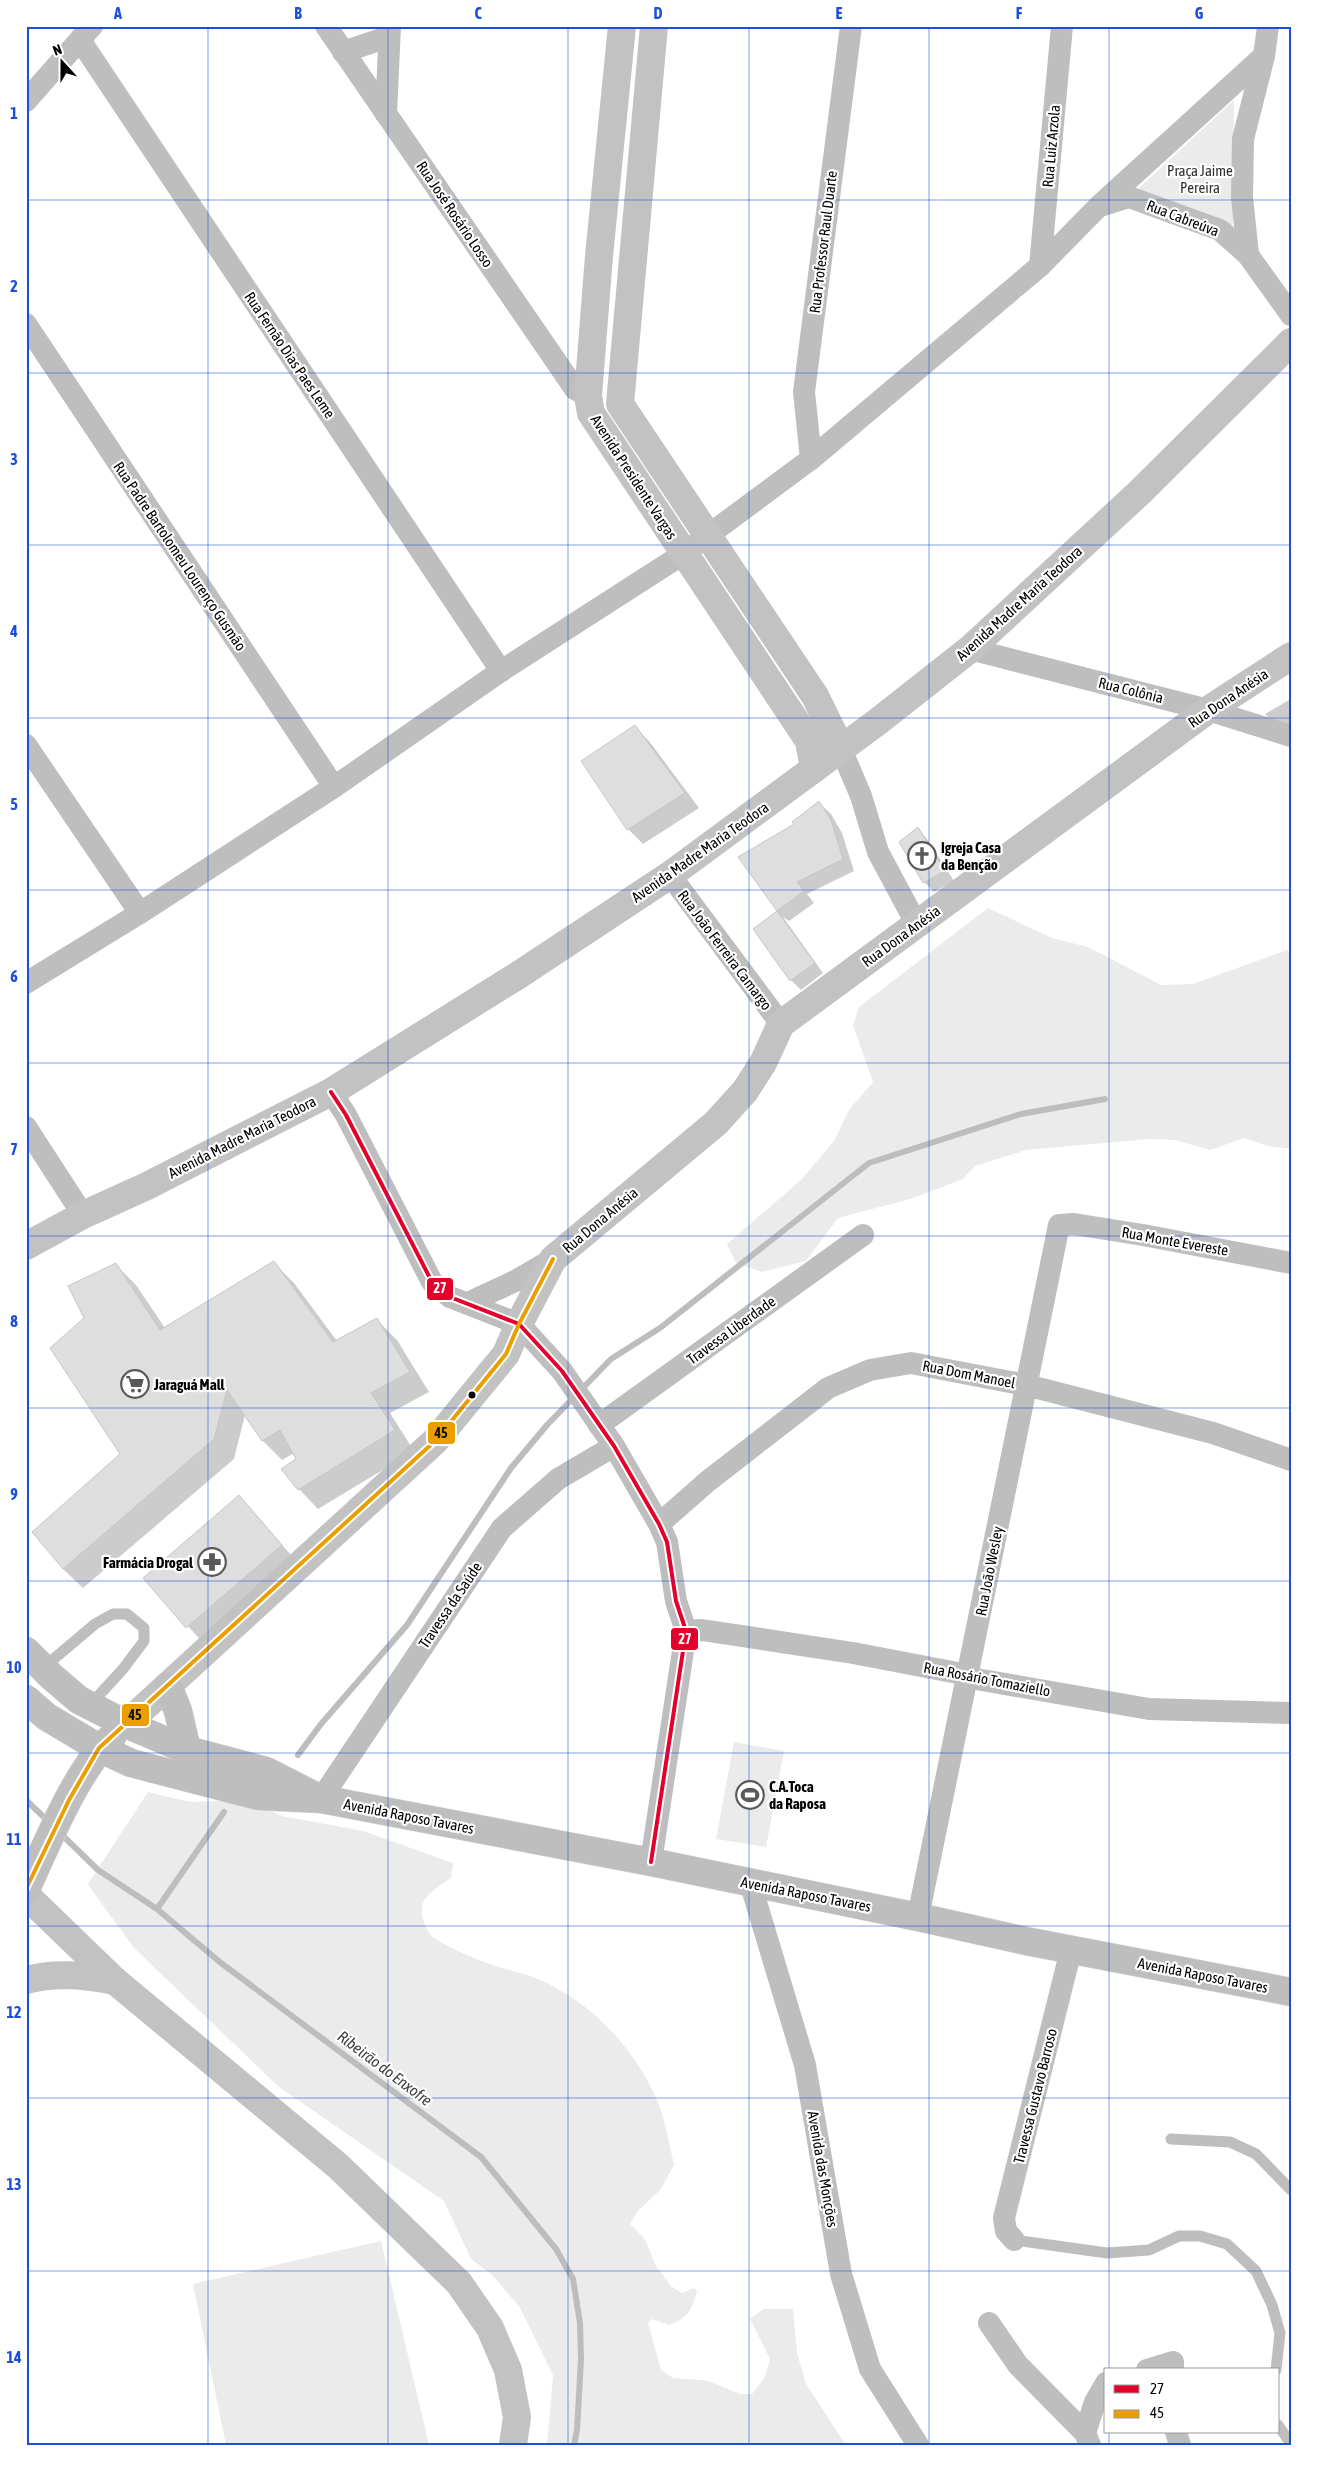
<svg xmlns="http://www.w3.org/2000/svg" width="1317" height="2471" viewBox="0 0 1317 2471" font-family="'Asap Condensed',sans-serif">
<style>
.green{fill:#ebebeb}
.shadow{fill:#0003}
.lines{fill:none;stroke-linecap:round;stroke-linejoin:round}
.stream{stroke:#bdbdbd;stroke-width:6}
.building{fill:#dedede;stroke:#c6c6c6}
.primary-casing{stroke:#dbdbdb;stroke-width:29}
.lane{stroke:#bebebe;stroke-width:11}
.street{stroke:#bebebe;stroke-width:22}
.secondary{stroke:#c2c2c2;stroke-width:28}
.primary{stroke:#bebebe;stroke-width:28}
.bus-1-casing{stroke:#fff;stroke-width:8}
.bus-2-casing{stroke:#fff;stroke-width:8}
.bus-1{stroke:#e4002b;stroke-width:4}
.bus-2{stroke:#eb9e00;stroke-width:4}
.grid{fill:none;stroke:#1d4ed8;stroke-width:1;stroke-opacity:0.55}
.bus-dot{fill:#000;stroke:#fff;stroke-width:2}
.labels{text-anchor:middle;dominant-baseline:central;stroke-width:4.5;stroke-linejoin:round;paint-order:stroke}
.street-label{font-size:15px;fill:#000;stroke:#fff}
.park-label{font-size:15px;fill:#313131;stroke:#fff}
.poi-label{font-size:15px;font-weight:bold;fill:#000;stroke:#fff;text-anchor:start}
.water-label{font-size:16px;font-style:italic;fill:#424242;stroke:#fff}
.line-badge{stroke:#fff;stroke-width:2}
.badge-label{font-size:14px;text-anchor:middle;font-weight:bold;fill:#fff}
.pale-badge-label{font-size:14px;text-anchor:middle;font-weight:bold;fill:#111}
.neatline{fill:none;stroke:#1d4ed8;stroke-width:2}
.grid-label{font-size:16px;text-anchor:middle;font-weight:bold;fill:#1d4ed8}
</style>
<rect width="100%" height="100%" fill="#fff"/>
<g class="green">
<polygon points="1234,100 1233,228 1138,189"/>
<polygon points="988,908 1052,938 1088,947 1161,985 1193,984 1287,950 1291,953 1291,1149 1268,1146 1244,1138 1210,1150 1175,1140 1148,1139 1026,1150 975,1166 963,1179 910,1199 838,1218 806,1261 762,1272 736,1263 727,1244 801,1180 834,1141 849,1110 873,1082 853,1025 859,1007"/>
<polygon points="734,1742 784,1751 766,1847 716,1839"/>
<path d="M 148,1792 L 190,1802 L 247,1800 L 282,1816 L 363,1831 L 453,1863 L 451,1878 C 427,1894 411,1903 430,1934 C 435,1942 480,1961 490,1964 C 510,1971 533,1975 551,1985 C 601,2011 644,2060 662,2114 C 667,2130 670,2148 674,2165 L 661,2189 L 637,2212 L 630,2224 L 645,2239 L 656,2266 L 671,2286 L 682,2293 L 694,2288 L 697,2291 C 692,2310 688,2318 669,2325 L 652,2319 L 648,2323 L 661,2370 L 673,2378 L 709,2381 L 740,2394 L 752,2394 L 765,2377 L 770,2359 L 750,2319 L 763,2309 L 793,2309 L 797,2353 L 806,2384 L 846,2445 L 547,2445 L 553,2375 L 519,2306 L 491,2274 L 471,2259 L 444,2201 L 279,2087 L 134,1948 L 91,1889 L 88,1884 Z"/>
<polygon points="381,2241 429,2445 226,2445 193,2284"/>
</g>
<g class="shadow">
<polygon points="1291,699 1291,727 1274,723 1265,714"/>
<polygon points="634,727 649,741 699,808 643,844 628,829"/>
<polygon points="819,803 831,814 842,833 854,871 807,894 814,903 789,921 783,917 823,973 801,990 791,980 755,929 778,911 740,857 796,825"/>
<polygon points="918,829 927,839 954,881 934,892 924,882"/>
<polygon points="274,1263 294,1283 337,1341 377,1320 397,1340 429,1392 390,1413 414,1451 318,1509 299,1489 298,1459 294,1453 282,1460 262,1440 245,1415 234,1459 83,1588 63,1569 122,1454 86,1318 116,1265 136,1285 165,1328"/>
<polygon points="239,1497 301,1566 207,1647 145,1579"/>
</g>
<g class="lines">
<g class="stream">
<polyline points="298,1755 321,1724 407,1625 511,1468 547,1425 611,1359 660,1328 869,1163 1021,1114 1105,1099"/>
<polyline points="26,1800 50,1823"/>
<polyline points="59,1832 98,1870 157,1909 221,1963 481,2157 556,2249 573,2279 580,2323 581,2359 577,2430 574,2445"/>
<polyline points="157,1909 224,1812"/>
</g>
</g>
<g class="building">
<polygon points="635,725 685,793 627,830 581,761"/>
<polygon points="819,801 831,820 843,859 797,882 804,891 777,911 738,857 794,824 792,822"/>
<polygon points="918,827 945,871 923,883 899,842"/>
<polygon points="777,911 815,963 790,981 753,929"/>
<polygon points="274,1261 333,1342 377,1318 410,1372 371,1393 395,1430 298,1490 281,1469 296,1459 280,1430 262,1441 227,1390 214,1439 63,1569 32,1532 120,1454 50,1348 84,1318 68,1286 116,1263 160,1330"/>
<polygon points="239,1495 282,1545 186,1628 143,1578"/>
</g>
<g class="lines">
<defs>
<g id="primary">
<polyline points="26,1651 52,1677 79,1700 126,1724 187,1750 266,1771 313,1795"/>
<polyline points="168,1686 178,1711 187,1750"/>
<polyline points="26,1699 47,1717 99,1748 131,1763 258,1796 321,1799 651,1862 918,1917 1026,1941 1291,1992"/>
<path d="M 26,1889 C 46,1846 77,1768 112,1737"/>
</g>
</defs>
<use href="#primary" class="primary-casing"/>
<g class="lane">
<polyline points="43,1668 95,1624 113,1614 127,1614 144,1628 144,1641 123,1669 89,1706"/>
<polyline points="1171,2139 1230,2142 1256,2154 1291,2190"/>
<polyline points="1014,2240 1107,2253 1149,2250 1179,2236 1200,2236 1227,2244 1256,2271 1272,2305 1280,2333 1276,2370"/>
<polyline points="1278,2425 1291,2444"/>
</g>
<g class="street">
<polyline points="326,26 575,389 588,396"/>
<polyline points="80,40 501,671"/>
<polyline points="343,52 388,37"/>
<polyline points="26,101 92,26"/>
<polyline points="386,114 390,26"/>
<polyline points="1103,205 1129,197 1220,230 1248,255 1291,315"/>
<polyline points="1248,255 1242,197 1243,139 1264,56 1268,26"/>
<polyline points="1040,266 1062,26"/>
<polyline points="26,324 334,787"/>
<polyline points="811,459 804,392 851,26"/>
<polyline points="970,649 1208,710 1291,736"/>
<polyline points="26,745 140,913"/>
<polyline points="841,749 861,796 878,852 917,925"/>
<polyline points="670,875 781,1024"/>
<polyline points="26,983 140,913 334,787 501,671 683,554 811,459 1040,266 1099,206 1264,56"/>
<polyline points="331,1092 346,1115 432,1282 450,1297 519,1324 562,1371 614,1446 659,1524 667,1542 676,1601 686,1631 651,1862"/>
<polyline points="26,1127 83,1215"/>
<polyline points="468,1303 517,1280 553,1259"/>
<polyline points="599,1425 863,1235"/>
<polyline points="659,1524 708,1481 828,1388 870,1370 911,1363 1026,1385 1213,1433 1291,1460"/>
<polyline points="686,1631 702,1630 853,1653 968,1675 976,1679 1149,1709 1291,1713"/>
<polyline points="321,1799 502,1528 558,1479 614,1446"/>
<polyline points="750,1882 805,2065 841,2274 870,2369 918,2445"/>
<polyline points="918,1917 1059,1225 1074,1224 1143,1235 1291,1263"/>
<polyline points="1014,2240 1006,2231 1004,2218 1071,1950"/>
<polyline points="989,2323 1018,2365 1085,2433 1090,2445"/>
<polyline points="1147,2370 1173,2362 1173,2370"/>
<polyline points="1176,2432 1180,2445"/>
<polyline points="1085,2433 1095,2402 1106,2383"/>
</g>
<g class="secondary">
<polyline points="622,26 599,256 588,396 591,413 809,741 814,769"/>
<polyline points="654,26 620,404 815,696 841,749"/>
<polyline points="26,1246 83,1215 147,1186 331,1092 517,976 670,875 876,723 970,649 1139,493 1291,342"/>
<polyline points="126,1724 435,1441 506,1354 519,1324 553,1259 716,1123 745,1091 763,1063 781,1024 1208,710 1291,656"/>
<polyline points="26,1895 115,1981 338,2166 459,2283 490,2328 508,2370 517,2417 513,2445"/>
<path d="M 26,1980 C 56,1972 85,1975 115,1981"/>
</g>
<use href="#primary" class="primary"/>
<defs>
<polyline id="bus-1" points="331,1092 346,1115 432,1282 450,1297 519,1324 562,1371 614,1446 659,1524 667,1542 676,1601 686,1631 651,1862"/>
<polyline id="bus-2" points="26,1889 69,1800 99,1748 435,1441 506,1354 519,1324 553,1259"/>
</defs>
<use href="#bus-1" class="bus-1-casing"/>
<use href="#bus-2" class="bus-2-casing"/>
<use href="#bus-1" class="bus-1"/>
<use href="#bus-2" class="bus-2"/>
</g>
<path class="grid" d="M 208,26 L 208,2445M 388,26 L 388,2445M 568,26 L 568,2445M 749,26 L 749,2445M 929,26 L 929,2445M 1109,26 L 1109,2370M 26,200 L 1291,200M 26,373 L 1291,373M 26,545 L 1291,545M 26,718 L 1291,718M 26,890 L 1291,890M 26,1063 L 1291,1063M 26,1236 L 1291,1236M 26,1408 L 1291,1408M 26,1581 L 1291,1581M 26,1753 L 1291,1753M 26,1926 L 1291,1926M 26,2098 L 1291,2098M 26,2271 L 1291,2271M 1109,2432 L 1109,2445"/>
<defs>
<symbol id="church-ring" viewBox="-11 -11 22 22"><circle r="9.5" fill="#fff" stroke="#595959" stroke-width="1.5"/><path d="M-1.2-6h2.4v3.5h3.3v2.4h-3.3V6h-2.4V-.1h-3.3v-2.4h3.3Z" fill="#595959"/></symbol>
<symbol id="supermarket-ring" viewBox="-11 -11 22 22"><circle r="9.5" fill="#fff" stroke="#595959" stroke-width="1.5"/><path d="M-6-5.5h2.5l.6 2H6L4.5 2H-2.5L-4.4-4H-6ZM-1.5 3.2a1.3 1.3 0 1 0 .1 0ZM3 3.2a1.3 1.3 0 1 0 .1 0Z" fill="#595959"/></symbol>
<symbol id="pharmacy-ring" viewBox="-11 -11 22 22"><circle r="9.5" fill="#fff" stroke="#595959" stroke-width="1.5"/><path d="M-2-6h4v4h4v4h-4v4h-4v-4h-4v-4h4Z" fill="#595959"/></symbol>
<symbol id="stadium-ring" viewBox="-11 -11 22 22"><circle r="9.5" fill="#fff" stroke="#595959" stroke-width="1.5"/><path d="M0-5a6.5 5 0 1 0 0 10a6.5 5 0 1 0 0-10ZM-3.5-1.8h7v3.6h-7Z" fill="#595959"/></symbol>
</defs>
<g fill-rule="evenodd">
<use href="#church-ring" x="906" y="840" width="32" height="32"/>
<use href="#supermarket-ring" x="119" y="1368" width="32" height="32"/>
<use href="#pharmacy-ring" x="196" y="1546" width="32" height="32"/>
<use href="#stadium-ring" x="734" y="1779" width="32" height="32"/>
</g>
<circle class="bus-dot" cx="472" cy="1395" r="4.5"/>
<g class="labels">
<g class="street-label">
<text transform="translate(1051 146) rotate(-85)">Rua Luiz Arzola</text>
<text transform="translate(455 214) rotate(56)">Rua José Rosário Losso</text>
<text transform="translate(1183 218) rotate(21)">Rua Cabreúva</text>
<text transform="translate(823 242) rotate(-83)">Rua Professor Raul Duarte</text>
<text transform="translate(290 355) rotate(56)">Rua Fernão Dias Paes Leme</text>
<text transform="translate(634 477) rotate(57)">Avenida Presidente Vargas</text>
<text transform="translate(180 556) rotate(56)">Rua Padre Bartolomeu Lourenço Gusmão</text>
<text transform="translate(1019 603) rotate(-42)">Avenida Madre Maria Teodora</text>
<text transform="translate(1131 690) rotate(14)">Rua Colônia</text>
<text transform="translate(1228 698) rotate(-34)">Rua Dona Anésia</text>
<text transform="translate(700 852) rotate(-35)">Avenida Madre Maria Teodora</text>
<text transform="translate(901 936) rotate(-36)">Rua Dona Anésia</text>
<text transform="translate(725 950) rotate(53)">Rua João Ferreira Camargo</text>
<text transform="translate(242 1137) rotate(-27)">Avenida Madre Maria Teodora</text>
<text transform="translate(600 1220) rotate(-40)">Rua Dona Anésia</text>
<text transform="translate(1175 1241) rotate(10)">Rua Monte Evereste</text>
<text transform="translate(731 1330) rotate(-36)">Travessa Liberdade</text>
<text transform="translate(969 1374) rotate(11)">Rua Dom Manoel</text>
<text transform="translate(989 1571) rotate(-79)">Rua João Wesley</text>
<text transform="translate(450 1605) rotate(-56)">Travessa da Saúde</text>
<text transform="translate(987 1679) rotate(11)">Rua Rosário Tomaziello</text>
<text transform="translate(409 1816) rotate(11)">Avenida Raposo Tavares</text>
<text transform="translate(806 1894) rotate(11)">Avenida Raposo Tavares</text>
<text transform="translate(1203 1975) rotate(11)">Avenida Raposo Tavares</text>
<text transform="translate(1035 2096) rotate(-76)">Travessa Gustavo Barroso</text>
<text transform="translate(823 2169) rotate(80)">Avenida das Monções</text>
</g>
<g class="park-label">
<text x="1200" y="170">Praça Jaime<tspan x="1200" dy="17">Pereira</tspan></text>
</g>
<g class="poi-label">
<text x="941" y="847">Igreja Casa<tspan x="941" dy="17">da Benção</tspan></text>
<text x="154" y="1384">Jaraguá Mall</text>
<text x="193" y="1562" text-anchor="end">Farmácia Drogal</text>
<text x="769" y="1786">C.A.Toca<tspan x="769" dy="17">da Raposa</tspan></text>
</g>
<g class="water-label">
<text transform="translate(385 2068) rotate(37)">Ribeirão do Enxofre</text>
</g>
</g>
<g class="line-badge">
<rect x="426" y="1277" width="28" height="24" rx="5" fill="#e4002b"/>
<rect x="427" y="1421" width="29" height="24" rx="5" fill="#eb9e00"/>
<rect x="670" y="1627" width="29" height="24" rx="5" fill="#e4002b"/>
<rect x="121" y="1703" width="29" height="24" rx="5" fill="#eb9e00"/>
</g>
<g class="badge-label">
<text x="440" y="1293">27</text>
<text x="685" y="1644">27</text>
</g>
<g class="pale-badge-label">
<text x="441" y="1438">45</text>
<text x="135" y="1720">45</text>
</g>
<rect width="1317" height="2471" fill="none" stroke="#ffffff" stroke-width="55"/>
<rect x="1104" y="2368" width="175" height="65" fill="#ffffff" stroke="#999999"/>
<rect x="1114" y="2385" width="25" height="8" fill="#e4002b" stroke="#999999"/>
<text x="1150" y="2394" font-size="15" fill="#000000">27</text>
<rect x="1114" y="2410" width="25" height="8" fill="#eb9e00" stroke="#999999"/>
<text x="1150" y="2418" font-size="15" fill="#000000">45</text>
<g transform="translate(62 62) rotate(339)" stroke="#ffffff" stroke-width="4" paint-order="stroke">
<path d="M0-4L9 19L0 12L-9 19Z" fill="#000000"/>
<text y="-8" font-size="14" font-weight="bold" text-anchor="middle" fill="#000000">N</text>
</g>
<rect x="28" y="28" width="1262" height="2416" class="neatline"/>
<g class="grid-label">
<text x="118" y="19">A</text>
<text x="298" y="19">B</text>
<text x="478" y="19">C</text>
<text x="658" y="19">D</text>
<text x="839" y="19">E</text>
<text x="1019" y="19">F</text>
<text x="1199" y="19">G</text>
<text x="14" y="119">1</text>
<text x="14" y="292">2</text>
<text x="14" y="465">3</text>
<text x="14" y="637">4</text>
<text x="14" y="810">5</text>
<text x="14" y="982">6</text>
<text x="14" y="1155">7</text>
<text x="14" y="1327">8</text>
<text x="14" y="1500">9</text>
<text x="14" y="1673">10</text>
<text x="14" y="1845">11</text>
<text x="14" y="2018">12</text>
<text x="14" y="2190">13</text>
<text x="14" y="2363">14</text>
</g>
</svg>
